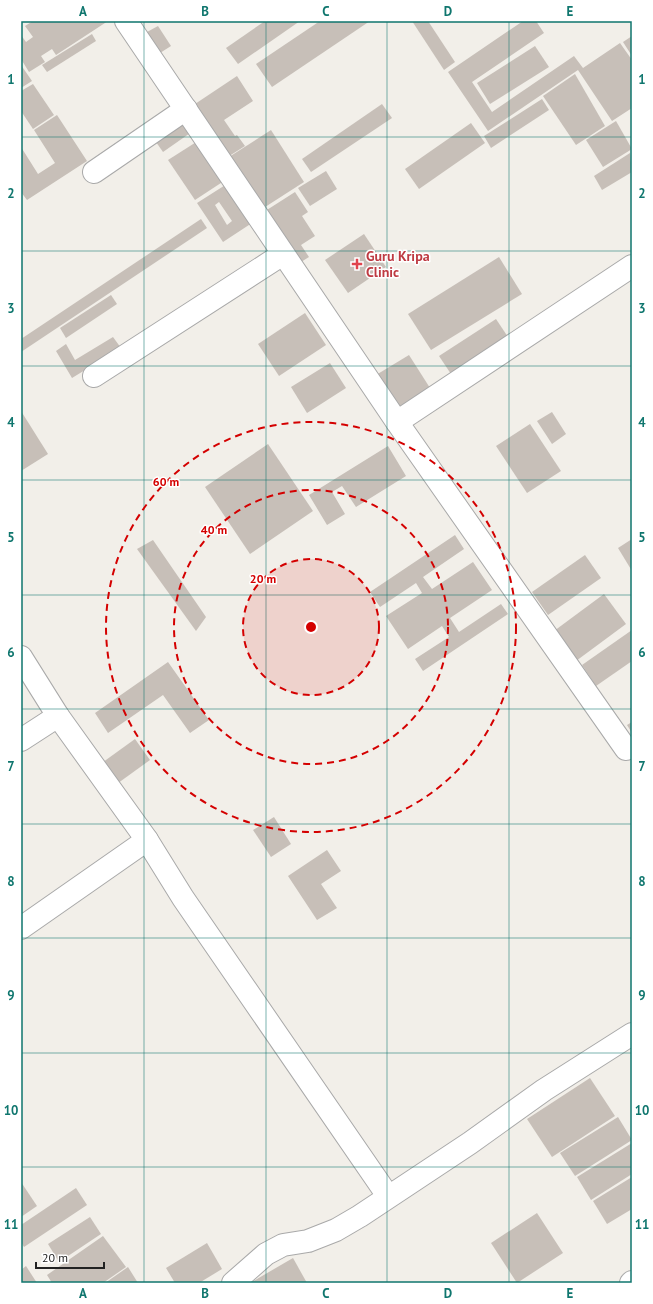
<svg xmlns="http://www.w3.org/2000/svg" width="653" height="1304" viewBox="0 0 653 1304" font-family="'PT Sans',sans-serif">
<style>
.building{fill:#c7bfb8;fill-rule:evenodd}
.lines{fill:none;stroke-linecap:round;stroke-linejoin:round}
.minor-casing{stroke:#a9a9a9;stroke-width:24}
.minor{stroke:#fff;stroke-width:22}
.grid{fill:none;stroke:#0f766e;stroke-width:1;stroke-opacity:0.55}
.ring{fill:none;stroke:#d40000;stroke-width:2;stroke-dasharray:7 5}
.health-dot{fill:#e0444e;stroke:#fff;stroke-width:1.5}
.labels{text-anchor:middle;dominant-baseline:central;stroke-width:3;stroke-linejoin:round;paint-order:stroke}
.health-label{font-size:14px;font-weight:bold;fill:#be3a42;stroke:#fff;text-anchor:start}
.centre{fill:#d40000;stroke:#fff;stroke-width:2}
.ring-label{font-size:12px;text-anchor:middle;font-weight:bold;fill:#d40000;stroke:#fff;stroke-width:3;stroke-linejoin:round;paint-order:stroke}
.neatline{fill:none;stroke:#0f766e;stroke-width:1.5}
.grid-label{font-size:13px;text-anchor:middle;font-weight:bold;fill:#0f766e}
</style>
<rect width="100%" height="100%" fill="#f2efe9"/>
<g class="building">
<polygon points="33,21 108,21 56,55 52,49 41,56 45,62 29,72 21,59 21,35 26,42 33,37 25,26"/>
<polygon points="265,21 300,21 238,64 226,48"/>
<polygon points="320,21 370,21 272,87 256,64"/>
<polygon points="412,21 428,21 455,62 444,70"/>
<polygon points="523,21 536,21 544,33 472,82 492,112 574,56 583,68 620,43 632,60 632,108 612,121 578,70 488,131 448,72"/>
<polygon points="158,26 171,46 160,53 147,32"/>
<polygon points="92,34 96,41 47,72 42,65"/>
<polygon points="632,36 632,56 623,42"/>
<polygon points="535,46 549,67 490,104 477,83"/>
<polygon points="21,65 32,81 21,88"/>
<polygon points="575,74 605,126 576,145 543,96"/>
<polygon points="237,76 253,101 224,120 235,136 237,135 245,146 226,158 192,106"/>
<polygon points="33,84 54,115 33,129 21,111 21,91"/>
<polygon points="542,99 549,110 491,148 484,136"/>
<polygon points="382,104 392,118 311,172 302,159"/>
<polygon points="57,115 87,161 27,200 21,192 21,147 38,174 55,163 34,130"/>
<polygon points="186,121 193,131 163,152 156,142"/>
<polygon points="616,121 632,149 603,167 586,140"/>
<polygon points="471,123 485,143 419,189 405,169"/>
<polygon points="271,130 304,182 262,209 229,157"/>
<polygon points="201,139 227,179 195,200 168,160"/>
<polygon points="630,153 632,172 602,190 594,176"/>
<polygon points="326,171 337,189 310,206 298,188"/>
<path d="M 230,182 L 255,221 L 223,242 L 197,203 ZM 219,202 L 232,221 L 227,225 L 215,205 Z"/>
<polygon points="295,192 308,212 302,216 315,236 301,245 309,257 293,267 259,215"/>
<polygon points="201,219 207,228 21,352 21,339"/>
<polygon points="364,234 386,267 348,293 325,260"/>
<polygon points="499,257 522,294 431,350 408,314"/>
<polygon points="111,295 117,304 66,338 60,328"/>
<polygon points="305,313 326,345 279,376 258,344"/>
<polygon points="496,319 512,343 455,380 439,356"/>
<polygon points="113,337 121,348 72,378 56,351 66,344 75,360"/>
<polygon points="409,355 430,388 397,409 376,375"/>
<polygon points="330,363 346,388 307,413 291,387"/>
<polygon points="21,411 48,454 21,471"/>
<polygon points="552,412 566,434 552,444 537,421"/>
<polygon points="530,424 561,471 527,493 496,446"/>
<polygon points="268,444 313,511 250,554 205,487"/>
<polygon points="388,446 406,476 356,507 342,486 332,492 345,514 327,525 309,495"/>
<polygon points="455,535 464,549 423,577 432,589 473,562 492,590 450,618 459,632 501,604 508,614 423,671 415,659 449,637 442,626 408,649 386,616 422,593 416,583 380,607 370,592"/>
<polygon points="632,539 632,571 618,548"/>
<polygon points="153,540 206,617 196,631 137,549"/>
<polygon points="585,555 601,578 548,615 532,592"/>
<polygon points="604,594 626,624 576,661 554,631"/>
<polygon points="632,630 632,661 596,686 582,665"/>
<polygon points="168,662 209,720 190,733 163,695 108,733 95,713"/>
<polygon points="632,722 632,733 627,725"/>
<polygon points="135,739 150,760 114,786 99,765"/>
<polygon points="274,817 291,844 271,857 253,830"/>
<polygon points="327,850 341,871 321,884 337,908 317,920 288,876"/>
<polygon points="590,1078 615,1116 552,1157 527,1119"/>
<polygon points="618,1117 632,1140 575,1176 560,1153"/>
<polygon points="632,1143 632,1174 591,1200 577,1177"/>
<polygon points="632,1177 632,1209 607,1224 593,1201"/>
<polygon points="21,1182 37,1206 21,1217"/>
<polygon points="76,1188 87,1205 24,1247 21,1242 21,1225"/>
<polygon points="537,1213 563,1253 517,1283 491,1243"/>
<polygon points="90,1217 101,1234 59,1262 48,1244"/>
<polygon points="103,1236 126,1267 103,1283 52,1283 47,1275"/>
<polygon points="207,1243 222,1269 199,1283 175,1283 166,1268"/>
<polygon points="293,1258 307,1283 250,1283"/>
<polygon points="26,1266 37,1283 21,1283 21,1270"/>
<polygon points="128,1267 138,1283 105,1283"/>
</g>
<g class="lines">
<defs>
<g id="minor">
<polyline points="126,21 397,422 626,749"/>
<polyline points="94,172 186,109"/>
<polyline points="94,376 283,254"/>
<polyline points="397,422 632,266"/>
<polyline points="21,657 58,716 147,840 183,898 388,1196"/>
<polyline points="21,740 58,716"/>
<polyline points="21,928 147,840"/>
<polyline points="233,1283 266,1254 283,1245 308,1241 336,1230 360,1216 470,1143 544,1090 632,1034"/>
<polyline points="631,1283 632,1282"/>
</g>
</defs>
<use href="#minor" class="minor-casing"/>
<use href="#minor" class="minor"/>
</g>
<path class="grid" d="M 144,21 L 144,1283M 266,21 L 266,1283M 387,21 L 387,1283M 509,21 L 509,1283M 21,137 L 632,137M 21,251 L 632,251M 21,366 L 632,366M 21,480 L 632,480M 21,595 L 632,595M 21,709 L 632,709M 21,824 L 632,824M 21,938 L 632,938M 21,1053 L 632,1053M 21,1167 L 632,1167"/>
<circle cx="311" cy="627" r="68" fill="#d40000" fill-opacity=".12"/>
<g class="ring">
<circle cx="311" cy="627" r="68"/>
<circle cx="311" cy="627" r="137"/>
<circle cx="311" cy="627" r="205"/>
</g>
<path class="health-dot" d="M355 258h4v4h4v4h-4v4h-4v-4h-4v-4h4z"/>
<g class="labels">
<g class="health-label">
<text x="366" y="256">Guru Kripa<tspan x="366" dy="16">Clinic</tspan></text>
</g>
</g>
<circle cx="311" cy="627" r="6" class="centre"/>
<g class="ring-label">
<text x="166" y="486">60 m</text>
<text x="214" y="534">40 m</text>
<text x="263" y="583">20 m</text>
</g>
<rect width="653" height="1304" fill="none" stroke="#ffffff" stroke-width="44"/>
<path d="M36 1262v6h68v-6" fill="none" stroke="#222222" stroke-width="2"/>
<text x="42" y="1262" font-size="12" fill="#222222" stroke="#ffffff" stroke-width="3" paint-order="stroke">20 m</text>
<rect x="22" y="22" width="609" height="1260" class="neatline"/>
<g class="grid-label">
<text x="83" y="16">A</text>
<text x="205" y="16">B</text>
<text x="326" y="16">C</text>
<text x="448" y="16">D</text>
<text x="570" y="16">E</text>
<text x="11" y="84">1</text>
<text x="642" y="84">1</text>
<text x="11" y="198">2</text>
<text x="642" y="198">2</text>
<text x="11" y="313">3</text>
<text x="642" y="313">3</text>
<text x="11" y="427">4</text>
<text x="642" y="427">4</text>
<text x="11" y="542">5</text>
<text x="642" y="542">5</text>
<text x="11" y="657">6</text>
<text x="642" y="657">6</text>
<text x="11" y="771">7</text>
<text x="642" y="771">7</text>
<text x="11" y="886">8</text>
<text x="642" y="886">8</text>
<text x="11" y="1000">9</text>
<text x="642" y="1000">9</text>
<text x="11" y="1115">10</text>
<text x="642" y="1115">10</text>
<text x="11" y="1229">11</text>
<text x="642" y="1229">11</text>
<text x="83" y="1298">A</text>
<text x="205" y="1298">B</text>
<text x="326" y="1298">C</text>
<text x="448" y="1298">D</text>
<text x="570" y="1298">E</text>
</g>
</svg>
